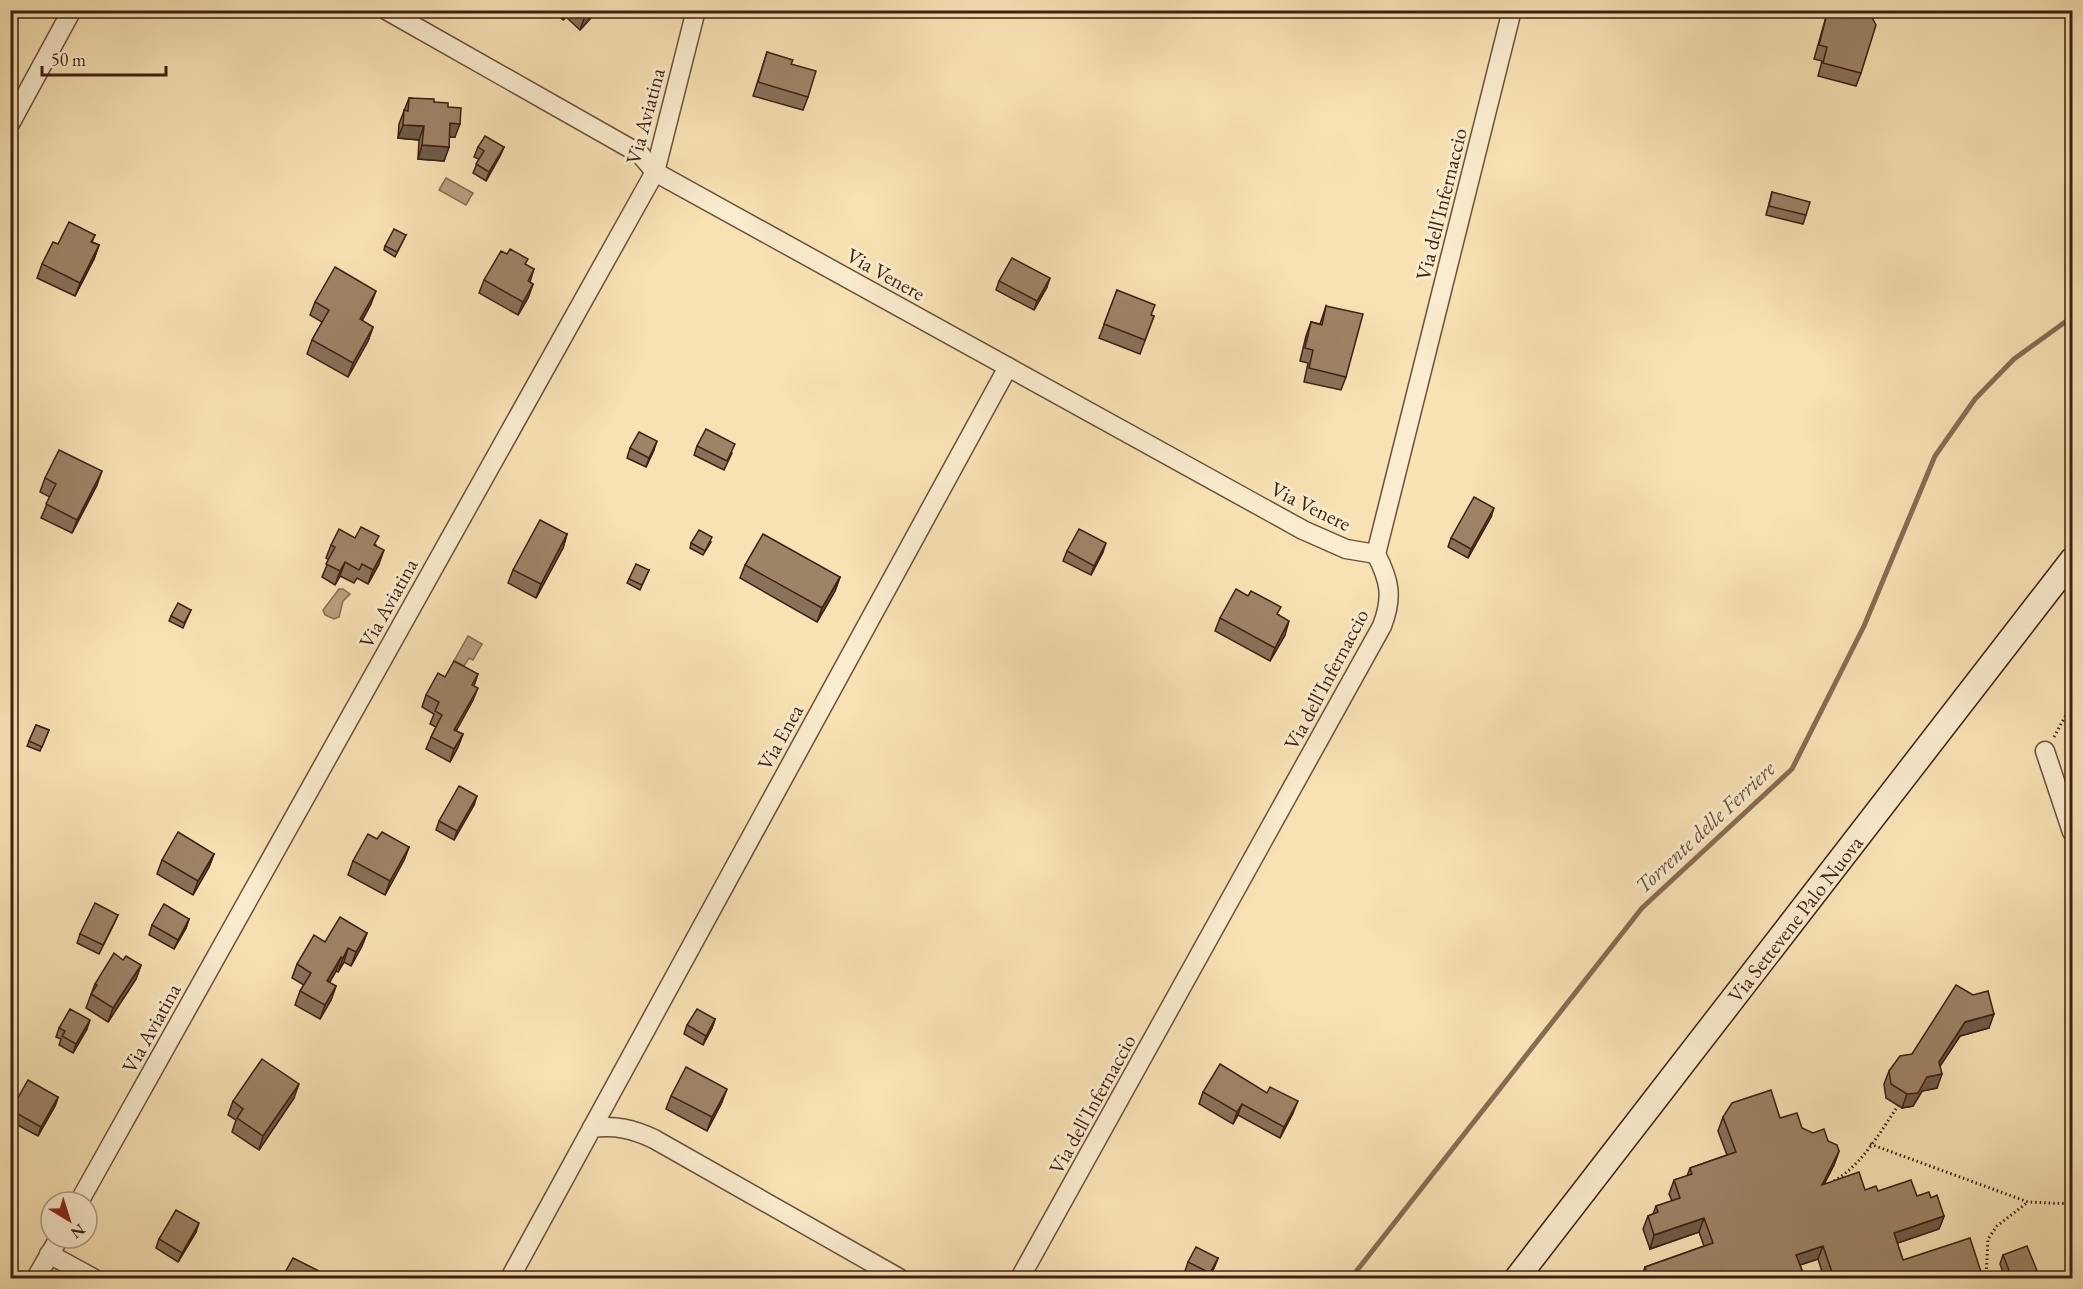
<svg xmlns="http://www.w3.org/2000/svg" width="2083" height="1289" viewBox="0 0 2083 1289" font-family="'EB Garamond',serif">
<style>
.water{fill:#b8a07e;stroke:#876c54;stroke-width:1.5}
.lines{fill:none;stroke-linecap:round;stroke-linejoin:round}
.stream{stroke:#876c54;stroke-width:5}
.minor-casing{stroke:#6c503c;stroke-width:21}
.secondary-casing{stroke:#3d1f14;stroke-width:27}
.path{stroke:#3d1f14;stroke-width:3;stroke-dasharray:1.5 3;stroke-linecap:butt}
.minor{stroke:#faecce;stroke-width:18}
.secondary{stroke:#faecce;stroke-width:24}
.wall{fill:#887259;stroke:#3d1f14;stroke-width:1.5}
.shaded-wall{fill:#6f5c48;stroke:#3d1f14;stroke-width:1.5}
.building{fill:#9e8467;stroke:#3d1f14;stroke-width:1.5}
.labels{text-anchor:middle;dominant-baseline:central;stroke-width:6;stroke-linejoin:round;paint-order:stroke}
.street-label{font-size:21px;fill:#3d1f14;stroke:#faecce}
.water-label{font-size:22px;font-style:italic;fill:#684c39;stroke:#faecce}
</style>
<rect width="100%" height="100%" fill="#f8e2b4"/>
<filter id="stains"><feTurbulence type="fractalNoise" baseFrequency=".00333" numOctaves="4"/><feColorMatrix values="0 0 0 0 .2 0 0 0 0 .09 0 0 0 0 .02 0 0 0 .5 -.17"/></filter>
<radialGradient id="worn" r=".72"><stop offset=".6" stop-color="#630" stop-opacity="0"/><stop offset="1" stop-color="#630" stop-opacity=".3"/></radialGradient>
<g class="water">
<polygon points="446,178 473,193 466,205 439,190"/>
<polygon points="339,589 343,589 350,594 343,601 339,617 334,619 325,615 323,610"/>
<polygon points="468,636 482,644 473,660 469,658 464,666 454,661"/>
</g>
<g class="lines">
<polyline class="stream" points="1351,1278 1642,908 1792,769 1864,626 1935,456 1975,399 2014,359 2072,317"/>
<defs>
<g id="minor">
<polyline points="386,10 640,154 655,172 1303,530 1346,549 1376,554"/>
<polyline points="10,124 72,10"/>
<polyline points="2045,751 2072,832"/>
<polyline points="592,1128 1008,367"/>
<polyline points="79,1202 655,172 696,10"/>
<polyline points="49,1254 93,1278"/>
<polyline points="36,1278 59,1238"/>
<path d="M 510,1278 L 592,1128 C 615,1125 633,1129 654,1139 L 899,1278"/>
<path d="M 1020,1278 L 1382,626 C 1393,597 1390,581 1376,554 L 1512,10"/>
</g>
<polyline id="secondary" points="1517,1278 2072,560"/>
</defs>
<use href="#minor" class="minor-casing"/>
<use href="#secondary" class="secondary-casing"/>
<g class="path">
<polyline points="2054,737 2072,704"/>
<polyline points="1870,1144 2028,1202 2072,1204"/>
<path d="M 1834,1181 C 1862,1165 1880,1132 1898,1106"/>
<polyline points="1986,1278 1988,1239 1997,1226 2028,1202"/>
</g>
<use href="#minor" class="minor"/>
<use href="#secondary" class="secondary"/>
</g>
<g class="wall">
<polygon points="553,10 598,10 580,30 566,17 563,20"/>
<polygon points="1828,10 1868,10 1861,73 1856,86 1818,76 1822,61 1814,59"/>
<polygon points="767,52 791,64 808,97 803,110 753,96"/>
<polygon points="409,98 434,102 448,107 455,137 449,137 449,147 444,161 418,159 419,140 398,138 399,124"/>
<polygon points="478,147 504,147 500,156 486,181 473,173 479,159 474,157"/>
<polygon points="1772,192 1806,215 1803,224 1766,215"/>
<polygon points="95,235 92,242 99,245 94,259 75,296 37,278 42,264 58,244"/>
<polygon points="406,235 395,257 384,250 385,246"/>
<polygon points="526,265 534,269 530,282 533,284 528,298 518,315 479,293 484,280"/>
<polygon points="999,281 1047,287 1034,310 996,290"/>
<polygon points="1117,290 1151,315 1154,316 1140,354 1099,338"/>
<polygon points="315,302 371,304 362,321 373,327 368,341 348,377 307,354 312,340 322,322 310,315"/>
<polygon points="1326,306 1346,377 1341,390 1304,382 1308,363 1300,361 1306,336 1311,322 1320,324"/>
<polygon points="697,446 732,453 724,470 694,455"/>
<polygon points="630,448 654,450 646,467 627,458"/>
<polygon points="45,478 97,485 72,533 41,518 50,497 40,492"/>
<polygon points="1491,517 1468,558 1448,547 1451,538"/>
<polygon points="567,534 563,548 536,598 508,583 513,570"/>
<polygon points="355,538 376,545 379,564 368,584 357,578 354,583 340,576 335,585 322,577 329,560 326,558 331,545"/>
<polygon points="711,542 703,555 690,548 691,543"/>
<polygon points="1067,551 1103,552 1091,575 1063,561"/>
<polygon points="745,565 840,577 835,591 817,622 740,578"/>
<polygon points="649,570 640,590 627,583 629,579"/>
<polygon points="191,610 183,628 169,621 171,616"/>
<polygon points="1279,615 1285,635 1270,661 1215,631 1220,618"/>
<polygon points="478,674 474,686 473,700 456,731 463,734 458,747 450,762 426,749 431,737 436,727 430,724 434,714 422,707 426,695 445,677"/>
<polygon points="36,725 49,730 40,751 27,746"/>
<polygon points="474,805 454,840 436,830 439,821"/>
<polygon points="377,839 409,847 404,860 385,895 348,875 353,861"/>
<polygon points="214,854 209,867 193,895 157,874 162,860"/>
<polygon points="118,915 114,924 99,954 77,943 80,934"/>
<polygon points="189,919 186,928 174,949 149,935 152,925"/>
<polygon points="367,933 362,946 351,966 344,962 338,972 336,971 329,983 336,986 331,1000 320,1019 295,1005 300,991 304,985 292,978 297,964 325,942"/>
<polygon points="123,960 141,965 136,979 108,1022 86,1008 95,984"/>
<polygon points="1973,995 1989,1028 1960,1036 1940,1066 1937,1088 1922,1091 1913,1106 1902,1108 1886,1098 1884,1084 1889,1071 1912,1054"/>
<polygon points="715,1019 712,1028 703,1045 684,1034 687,1025"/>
<polygon points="59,1028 87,1029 73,1053 59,1045 61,1039 56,1037"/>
<polygon points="1203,1092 1293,1113 1280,1138 1238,1115 1233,1124 1199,1104"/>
<polygon points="671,1096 722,1102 707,1131 666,1109"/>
<polygon points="58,1097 55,1106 38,1136 10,1121 11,1110"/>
<polygon points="294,1098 259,1150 232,1132 236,1120 228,1115 233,1101"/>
<polygon points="1723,1117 1780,1118 1828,1141 1839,1151 1834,1165 1824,1184 1865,1190 1931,1198 1944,1216 1939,1229 1897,1243 1903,1260 1983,1278 1824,1278 1818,1259 1800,1265 1805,1278 1641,1278 1645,1267 1704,1246 1699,1232 1650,1249 1643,1229 1648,1216 1653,1214 1656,1206 1672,1201 1669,1194 1674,1180 1687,1176 1690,1168 1727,1155 1718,1131"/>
<polygon points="196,1232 178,1262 156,1248 159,1239"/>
<polygon points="2003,1255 2036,1278 2005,1278 2000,1264"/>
<polygon points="1218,1258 1214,1268 1208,1278 1199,1278 1185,1271 1188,1262"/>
</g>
<g class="shaded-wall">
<polygon points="567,10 569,10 566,17 563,20"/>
<polygon points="590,10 598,10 580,30 585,16"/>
<polygon points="450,123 460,124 455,137 445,137"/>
<polygon points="403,125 424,126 419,140 398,138"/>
<polygon points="422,145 449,147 444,161 418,159"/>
<polygon points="504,147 500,156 486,181 489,172"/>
<polygon points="99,245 94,259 75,296 80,283"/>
<polygon points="1050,278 1047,287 1034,310 1037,301"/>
<polygon points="533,284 528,298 518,315 523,302"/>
<polygon points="376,291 371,304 355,333 360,319"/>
<polygon points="373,327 368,341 348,377 353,363"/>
<polygon points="657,441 654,450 646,467 649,458"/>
<polygon points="102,471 97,485 72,533 77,520"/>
<polygon points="1494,508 1491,517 1468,558 1471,549"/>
<polygon points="567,534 563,548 536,598 541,584"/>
<polygon points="1106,543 1103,552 1091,575 1094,566"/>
<polygon points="384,550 379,564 368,584 373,570"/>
<polygon points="345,562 340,576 335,585 340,571"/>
<polygon points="840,577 835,591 817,622 822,608"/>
<polygon points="1289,621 1285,635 1270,661 1275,648"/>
<polygon points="478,688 473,700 450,742 454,730"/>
<polygon points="463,734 458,747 450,762 454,749"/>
<polygon points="477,796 474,805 454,840 457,831"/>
<polygon points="409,847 404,860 385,895 390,881"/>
<polygon points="214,854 209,867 193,895 198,881"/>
<polygon points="189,919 186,928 174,949 178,940"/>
<polygon points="367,933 362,946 351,966 356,952"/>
<polygon points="348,948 344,962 338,972 343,958"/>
<polygon points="341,957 336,971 322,995 327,981"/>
<polygon points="141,965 136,979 108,1022 113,1008"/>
<polygon points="336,986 331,1000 320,1019 325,1005"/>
<polygon points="1994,1014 1989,1028 1960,1036 1934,1075 1939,1062 1965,1022"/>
<polygon points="715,1019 712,1028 703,1045 706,1036"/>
<polygon points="90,1020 87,1029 73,1053 76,1044"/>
<polygon points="1942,1074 1937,1088 1922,1091 1913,1106 1902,1108 1907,1094 1927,1077"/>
<polygon points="299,1084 294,1098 259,1150 263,1136"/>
<polygon points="727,1089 722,1102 707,1131 712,1117"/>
<polygon points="58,1097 55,1106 38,1136 41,1127"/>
<polygon points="1298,1101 1293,1113 1280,1138 1284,1127"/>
<polygon points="1242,1104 1238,1115 1233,1124 1237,1112"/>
<polygon points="1839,1151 1834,1165 1817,1198 1822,1185"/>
<polygon points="1944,1216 1939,1229 1889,1246 1894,1233"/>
<polygon points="1704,1218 1699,1232 1650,1249 1654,1235"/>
<polygon points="199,1223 196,1232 178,1262 182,1253"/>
<polygon points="1823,1246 1818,1259 1791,1268 1796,1255"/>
<polygon points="1218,1258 1214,1268 1208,1278 1210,1273"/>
<polygon points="1722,1271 1719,1278 1700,1278"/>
<polygon points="2038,1273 2036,1278 2024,1278"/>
</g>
<g class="building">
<polygon points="579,10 590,10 585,16"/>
<polygon points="1828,10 1868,10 1876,25 1861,73 1823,63 1827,47 1819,45"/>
<polygon points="767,52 793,60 791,64 816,71 808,97 758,82"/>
<polygon points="409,98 434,99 434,102 448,103 448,107 461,108 460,124 450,123 449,147 422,145 424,126 403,125 404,110 408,111"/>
<polygon points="485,136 504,147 489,172 476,164 484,151 478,147"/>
<polygon points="1772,192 1810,202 1806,215 1769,206"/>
<polygon points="69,222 95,235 91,242 99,245 80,283 42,264 53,242 58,244"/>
<polygon points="394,229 406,235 397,252 385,246"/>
<polygon points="510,249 528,259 525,264 534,269 528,281 533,284 523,302 484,280 501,251 507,254"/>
<polygon points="1012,258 1050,278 1037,301 999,281"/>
<polygon points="335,267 376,291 360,319 373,327 353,363 312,340 329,310 315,302"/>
<polygon points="1117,290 1155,305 1151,315 1154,316 1145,340 1104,324"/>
<polygon points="1326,306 1363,314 1346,377 1309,368 1313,350 1305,348 1311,322 1322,325"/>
<polygon points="706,429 735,444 727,461 697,446"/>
<polygon points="639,432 657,441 649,458 630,448"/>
<polygon points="59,450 102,471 77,520 46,504 56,484 45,478"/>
<polygon points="1474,497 1494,508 1471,549 1451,538"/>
<polygon points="540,520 567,534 541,584 513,570"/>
<polygon points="361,527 379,536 374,545 384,550 373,570 362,564 359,570 345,562 340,571 326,564 335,547 331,545 339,529 355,538"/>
<polygon points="1079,529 1106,543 1094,566 1067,551"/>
<polygon points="699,530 712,537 705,551 691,543"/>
<polygon points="763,534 840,577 822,608 745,565"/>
<polygon points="636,564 649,570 642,585 629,579"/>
<polygon points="1236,589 1248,596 1251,591 1281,607 1277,614 1289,621 1275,648 1220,618"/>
<polygon points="178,603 191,610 184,623 171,616"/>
<polygon points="454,661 478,674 472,685 478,688 454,730 463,734 454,749 431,737 442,715 435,711 439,702 426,695 438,673 445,677"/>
<polygon points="36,725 49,730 42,747 29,741"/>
<polygon points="459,786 477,796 457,831 439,821"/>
<polygon points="178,832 214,854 198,881 162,860"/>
<polygon points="382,832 409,847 390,881 353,861 368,834 377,839"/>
<polygon points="95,903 118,915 103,945 80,934"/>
<polygon points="164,904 189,919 178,940 152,925"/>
<polygon points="340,917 367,933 356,952 348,948 343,958 341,957 327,981 336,986 325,1005 300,991 311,973 297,964 314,935 325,942"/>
<polygon points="114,953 123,960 126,956 141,965 113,1008 91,994 97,985 95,984"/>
<polygon points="1956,985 1973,995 1988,991 1994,1014 1965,1022 1939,1062 1942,1074 1927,1077 1918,1093 1907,1094 1891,1084 1889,1071 1900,1056 1912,1054"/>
<polygon points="70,1009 90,1020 76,1044 62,1036 65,1031 59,1028"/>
<polygon points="697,1009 715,1019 706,1036 687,1025"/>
<polygon points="262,1059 299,1084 263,1136 237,1118 243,1109 233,1101"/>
<polygon points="1220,1064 1267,1093 1270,1087 1298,1101 1284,1127 1242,1104 1237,1112 1203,1092"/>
<polygon points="686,1067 727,1089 712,1117 671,1096"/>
<polygon points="28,1080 58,1097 41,1127 11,1110"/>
<polygon points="1771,1090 1780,1118 1797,1113 1802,1128 1813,1133 1824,1129 1828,1141 1837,1145 1839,1151 1822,1185 1859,1172 1865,1190 1876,1186 1878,1191 1911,1180 1917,1196 1929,1192 1931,1198 1937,1195 1944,1216 1894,1233 1903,1260 1970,1238 1983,1278 1834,1278 1823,1246 1796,1255 1805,1278 1725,1278 1722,1271 1700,1278 1649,1278 1645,1267 1713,1243 1704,1218 1654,1235 1648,1216 1658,1212 1656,1206 1680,1198 1674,1180 1692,1174 1690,1168 1736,1152 1723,1117 1732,1103"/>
<polygon points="176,1210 199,1223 182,1253 159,1239"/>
<polygon points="2027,1246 2038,1273 2024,1278 2012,1278 2003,1255"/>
<polygon points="1196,1247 1218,1258 1210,1273 1188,1262"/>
<polygon points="293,1258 331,1277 330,1278 282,1278"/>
</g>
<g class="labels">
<g class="street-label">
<text transform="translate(645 116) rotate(-75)">Via Aviatina</text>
<text transform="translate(1441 204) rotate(-76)">Via dell'Infernaccio</text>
<text transform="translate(886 274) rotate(29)">Via Venere</text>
<text transform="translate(1311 506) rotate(26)">Via Venere</text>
<text transform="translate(388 603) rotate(-61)">Via Aviatina</text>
<text transform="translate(1326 679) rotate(-62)">Via dell'Infernaccio</text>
<text transform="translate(780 737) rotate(-61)">Via Enea</text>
<text transform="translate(1795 919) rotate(-52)">Via Settevene Palo Nuova</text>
<text transform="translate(151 1028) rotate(-61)">Via Aviatina</text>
<text transform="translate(1092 1104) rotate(-61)">Via dell'Infernaccio</text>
</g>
<g class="water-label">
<text transform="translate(1705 827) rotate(-43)">Torrente delle Ferriere</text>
</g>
</g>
<rect width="2083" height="1289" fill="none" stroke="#f8e2b4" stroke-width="36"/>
<rect x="12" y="12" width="2059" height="1265" fill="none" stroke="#3d1f14" stroke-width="3"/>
<rect x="18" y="18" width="2047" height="1253" fill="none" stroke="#3d1f14" stroke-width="1.5"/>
<g transform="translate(69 1220) rotate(142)"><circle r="28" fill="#faecce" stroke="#ae9a84" stroke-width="1.5"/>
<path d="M0-4.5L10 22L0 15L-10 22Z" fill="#8f2418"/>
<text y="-9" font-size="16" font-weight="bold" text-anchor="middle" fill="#3d1f14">N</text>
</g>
<path d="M42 66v9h124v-9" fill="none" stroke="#3d1f14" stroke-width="3"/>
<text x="51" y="66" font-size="18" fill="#3d1f14" stroke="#faecce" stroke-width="4.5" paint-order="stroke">50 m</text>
<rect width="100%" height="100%" filter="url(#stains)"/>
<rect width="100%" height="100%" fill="url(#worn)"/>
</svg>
